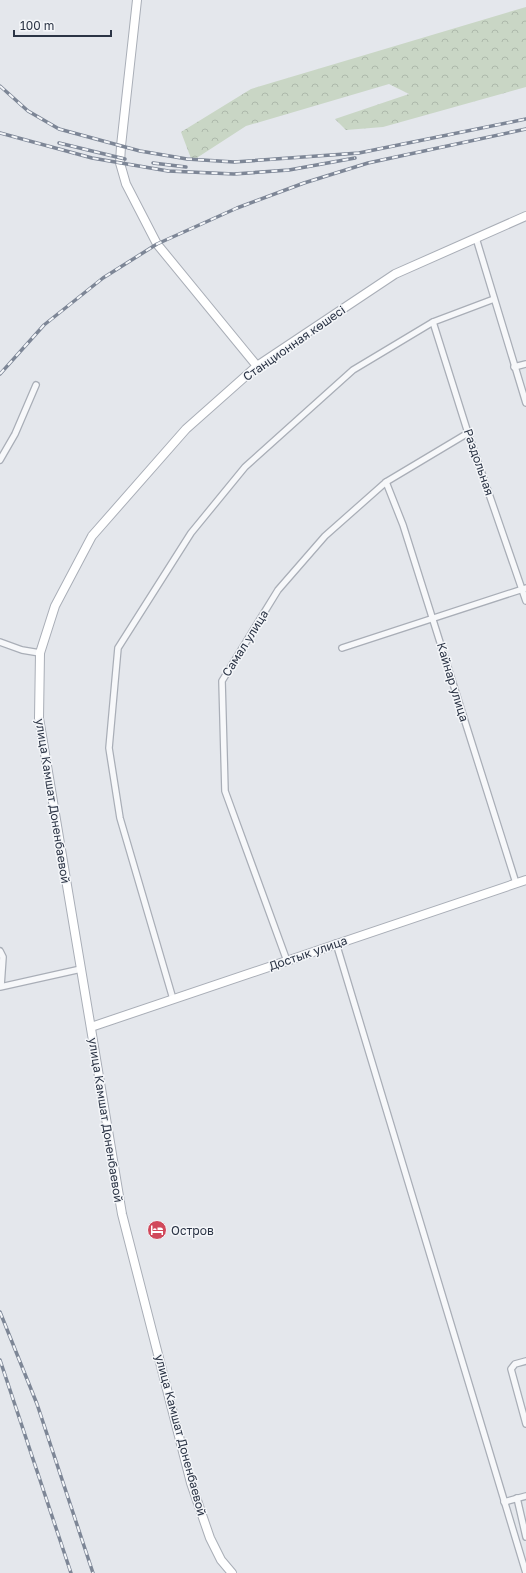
<svg xmlns="http://www.w3.org/2000/svg" width="526" height="1573" viewBox="0 0 526 1573" font-family="'Golos Text',sans-serif">
<style>
.forest{fill:url(#forest-crowns)}
.lines{fill:none;stroke-linecap:round;stroke-linejoin:round}
.street-casing{stroke:#a9aeb7;stroke-width:8}
.secondary-casing{stroke:#a9aeb7;stroke-width:10}
.street{stroke:#f7f8fa;stroke-width:5.5}
.secondary{stroke:#fff;stroke-width:8}
.rail-casing{stroke:#7d8696;stroke-width:3.5}
.rail{stroke:#f4f6f9;stroke-width:2;stroke-dasharray:6;stroke-linecap:butt}
.labels{text-anchor:middle;dominant-baseline:central;stroke-width:3;stroke-linejoin:round;paint-order:stroke}
.street-label{font-size:12px;fill:#2b3445;stroke:#f4f6f9}
.poi-label{font-size:12px;fill:#2b3445;stroke:#f4f6f9;text-anchor:start}
</style>
<defs>
<pattern id="forest-crowns" width="20" height="18" patternUnits="userSpaceOnUse"><rect width="20" height="18" fill="#c9d6c5"/><path d="M2 6a3 3 0 1 1 6 0M12 15a3 3 0 1 1 6 0" fill="none" stroke="#adb8ab"/></pattern>
</defs>
<rect width="100%" height="100%" fill="#e4e7ec"/>
<polygon class="forest" points="526,7 526,87 383,127 346,130 335,119 409,94 389,84 246,126 192,161 181,132 251,89"/>
<g class="lines">
<defs>
<g id="street">
<polyline points="476,238 526,403"/>
<polyline points="433,322 468,433 526,601"/>
<polyline points="514,367 526,364"/>
<polyline points="0,460 15,434 36,385"/>
<polyline points="386,482 403,525 516,883"/>
<polyline points="0,642 22,650 40,653"/>
<polyline points="342,648 526,588"/>
<polyline points="336,943 526,1573"/>
<polyline points="0,951 3,957 1,986"/>
<polyline points="287,961 225,791 222,681 278,590 325,536 386,482 468,433"/>
<polyline points="0,987 81,969"/>
<polyline points="173,999 120,818 109,748 118,648 191,533 245,467 353,370 433,322 494,299"/>
<polyline points="526,1361 515,1364 511,1369 526,1424"/>
<polyline points="517,1498 526,1537"/>
<polyline points="504,1502 526,1496"/>
</g>
<g id="secondary">
<polyline points="137,0 121,146 120,163 126,184 157,244 257,366"/>
<polyline points="91,1027 526,880"/>
<polyline points="232,1573 221,1560 210,1538 191,1483 122,1214 39,718 40,653 55,606 92,536 186,429 257,366 395,274 526,216"/>
</g>
</defs>
<use href="#street" class="street-casing"/>
<use href="#secondary" class="secondary-casing"/>
<use href="#street" class="street"/>
<use href="#secondary" class="secondary"/>
<defs>
<g id="rail">
<polyline points="0,86 28,111 59,129 140,151 187,159 234,162 359,153 526,119"/>
<polyline points="0,133 92,158 168,171 234,174 289,170 355,158"/>
<polyline points="59,143 125,159"/>
<polyline points="153,163 186,167"/>
<polyline points="0,374 44,325 103,278 157,244 237,208 304,183 368,163 526,129"/>
<polyline points="0,1312 37,1404 93,1573"/>
<polyline points="0,1360 71,1573"/>
</g>
</defs>
<use href="#rail" class="rail-casing"/>
<use href="#rail" class="rail"/>
</g>
<defs>
<symbol id="hotel-disc" viewBox="-11 -11 22 22"><circle r="9.5" fill="#d1495b" stroke="#f4f6f9"/><path d="M-6-4.5h1.5V1H6V5H4.5V3h-9V5H-6ZM-4 0a1.8 1.8 0 1 1 3.6 0ZM.5 0V-2.5h3Q6-2.5 6 0Z" fill="#fff"/></symbol>
</defs>
<g fill-rule="evenodd">
<use href="#hotel-disc" x="146" y="1219" width="22" height="22"/>
</g>
<g class="labels">
<g class="street-label">
<text transform="translate(294 343) rotate(-35)">Станционная көшесі</text>
<text transform="translate(479 462) rotate(71)">Раздольная</text>
<text transform="translate(245 643) rotate(-58)">Самал улица</text>
<text transform="translate(453 682) rotate(73)">Кайнар улица</text>
<text transform="translate(53 801) rotate(81)">улица Камшат Доненбаевой</text>
<text transform="translate(308 953) rotate(-19)">Достык улица</text>
<text transform="translate(106 1120) rotate(81)">улица Камшат Доненбаевой</text>
<text transform="translate(181 1435) rotate(75)">улица Камшат Доненбаевой</text>
</g>
<g class="poi-label">
<text x="171" y="1230">Остров</text>
</g>
</g>
<path d="M14 30v6h97v-6" fill="none" stroke="#2b3445" stroke-width="2"/>
<text x="20" y="30" font-size="12" fill="#2b3445" stroke="#f4f6f9" stroke-width="3" paint-order="stroke">100 m</text>
</svg>
